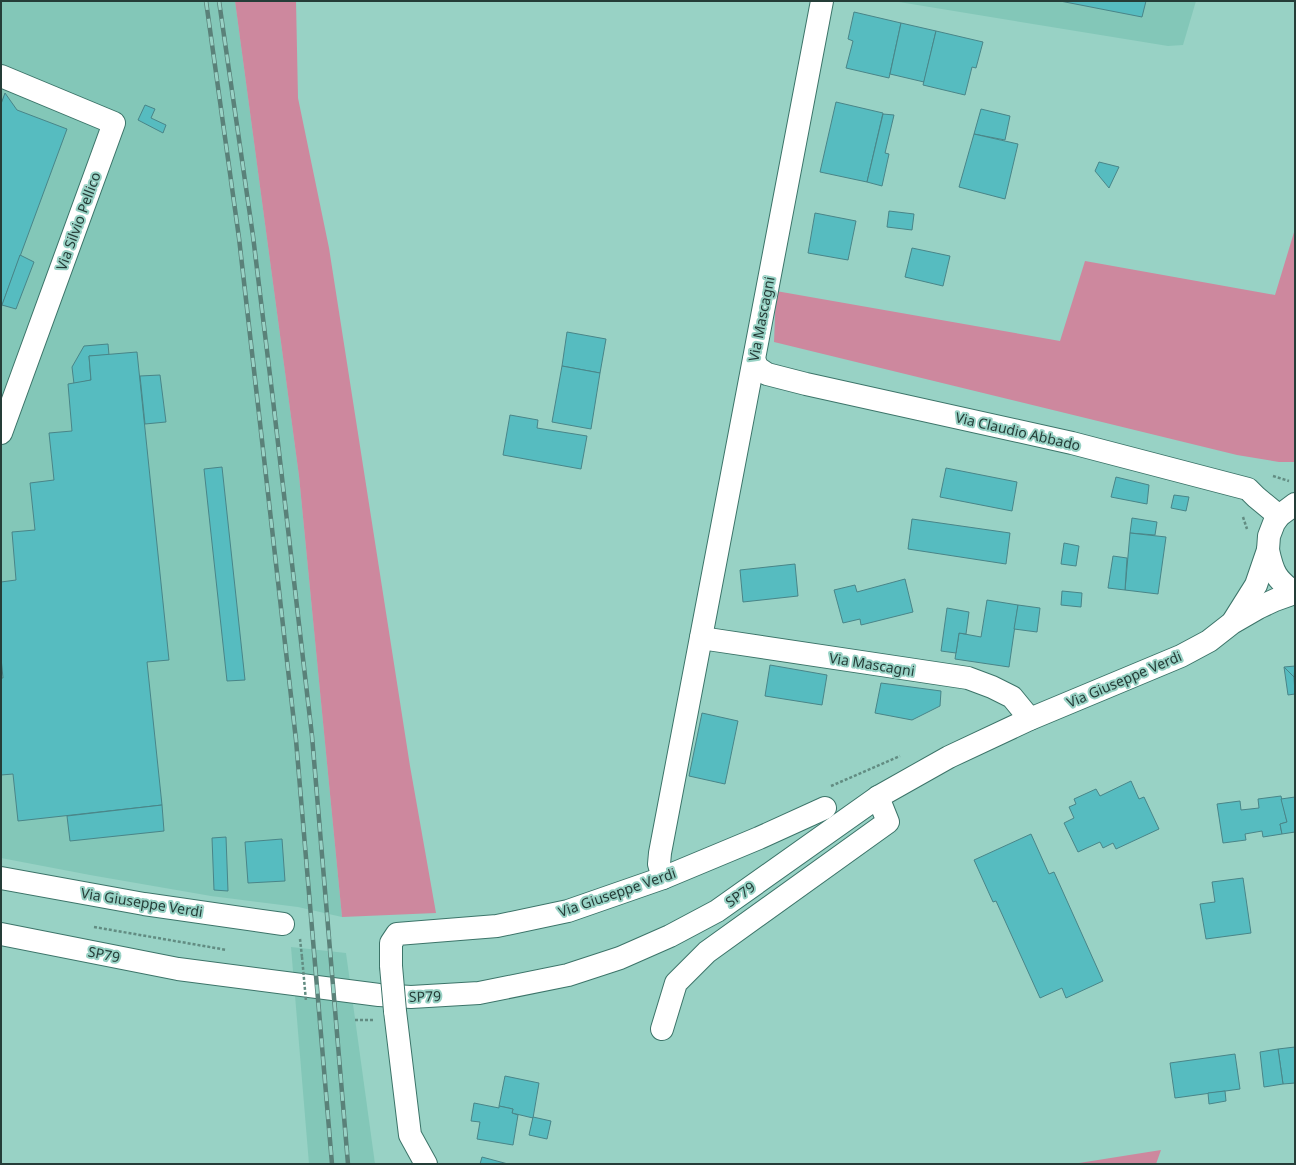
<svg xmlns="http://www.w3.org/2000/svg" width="1296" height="1165" viewBox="0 0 1296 1165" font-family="'Noto Sans',sans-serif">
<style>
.built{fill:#83c7b8}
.green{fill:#cd889e}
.building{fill:#56bcc0;stroke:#498588}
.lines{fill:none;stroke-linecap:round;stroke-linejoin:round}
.minor-casing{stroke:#3c7469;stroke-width:24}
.major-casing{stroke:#3c7469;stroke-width:24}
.path{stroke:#628c82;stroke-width:2.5;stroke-dasharray:3 2;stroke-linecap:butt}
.minor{stroke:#fff;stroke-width:22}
.major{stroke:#fff;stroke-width:22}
.rail-casing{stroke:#5a8179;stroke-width:4.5}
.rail{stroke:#98d2c5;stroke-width:3;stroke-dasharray:9;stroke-linecap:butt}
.minor-bridge-casing{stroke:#3c7469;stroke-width:24;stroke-linecap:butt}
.path-bridge{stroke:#628c82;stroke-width:2.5;stroke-dasharray:3 2;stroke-linecap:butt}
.minor-bridge{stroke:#fff;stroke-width:22}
.labels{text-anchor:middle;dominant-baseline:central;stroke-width:4;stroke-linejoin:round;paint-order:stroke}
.street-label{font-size:14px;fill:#253d38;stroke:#98d2c5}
</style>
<rect width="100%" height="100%" fill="#98d2c5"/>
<g class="built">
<polygon points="1,1 235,1 299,476 342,917 298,907 211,896 90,875 1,858"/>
<polygon points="893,1 1196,1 1183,45 1168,46"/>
<polygon points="291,947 346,953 375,1164 309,1164"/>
</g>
<g class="green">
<polygon points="235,1 296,1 298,98 329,248 410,766 436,913 342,917 299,476"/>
<polygon points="1295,229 1295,462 1279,462 1237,455 774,342 776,291 1060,341 1085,261 1275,295"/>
<polygon points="1161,1150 1156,1164 1079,1164 1079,1163"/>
</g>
<g class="building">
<polygon points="1060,1 1146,1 1142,17"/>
<polygon points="854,12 901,23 889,78 846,68 853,41 848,39"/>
<polygon points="901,23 936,31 924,82 890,74"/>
<polygon points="936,31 983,42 976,68 972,67 965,95 923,85"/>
<polygon points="5,93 17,110 67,129 1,308 1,104"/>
<polygon points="836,102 883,113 867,182 820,172"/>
<polygon points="145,105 155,109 151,118 166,125 163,133 138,120"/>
<polygon points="981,109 1010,116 1005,140 974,134"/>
<polygon points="883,114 894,115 885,153 889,154 882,186 867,182"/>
<polygon points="974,134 1018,144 1005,199 959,187"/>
<polygon points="1099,162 1119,167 1109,188 1095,171"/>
<polygon points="889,211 914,214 912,230 887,227"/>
<polygon points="815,213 856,221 848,260 808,253"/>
<polygon points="912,248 950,256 943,286 905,277"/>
<polygon points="20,255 34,262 16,309 2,305"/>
<polygon points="567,332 606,339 600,373 562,366"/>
<polygon points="108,344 109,355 89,356 91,380 74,384 72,367 84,346"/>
<polygon points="137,352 169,660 147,662 162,805 18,821 13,774 1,775 1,678 3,678 1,658 1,582 16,580 12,532 35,530 30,483 54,480 49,433 72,431 68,384 91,380 89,356"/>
<polygon points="562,366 600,373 591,429 552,422"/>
<polygon points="160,375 166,422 145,424 140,376"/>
<polygon points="510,415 538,420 537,428 587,436 581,469 503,455"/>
<polygon points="222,467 245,680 227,681 204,469"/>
<polygon points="946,468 1017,482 1012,511 940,497"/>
<polygon points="1116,477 1149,485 1147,504 1111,497"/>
<polygon points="1174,495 1189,497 1186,511 1171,508"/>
<polygon points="1132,518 1157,522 1155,535 1130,533"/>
<polygon points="912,519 1010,533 1006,564 908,549"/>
<polygon points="1130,533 1166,537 1158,594 1125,590"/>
<polygon points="1064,543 1079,546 1076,566 1061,564"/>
<polygon points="1113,556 1127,558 1125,590 1108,588"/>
<polygon points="795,564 798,596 743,602 740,570"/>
<polygon points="905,579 913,612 861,625 860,619 843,623 834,590 855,585 857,592"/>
<polygon points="1062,591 1082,593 1081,607 1061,605"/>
<polygon points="987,600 1018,605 1009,667 955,659 959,633 981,637"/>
<polygon points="1018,605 1040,608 1037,632 1014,629"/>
<polygon points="947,608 969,612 966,634 959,633 956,653 941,651"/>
<polygon points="770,665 827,675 822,705 765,696"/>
<polygon points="1295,666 1294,677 1284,667"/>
<polygon points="1284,667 1294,677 1295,694 1288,695"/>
<polygon points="881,683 941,691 940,706 912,720 875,713"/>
<polygon points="702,713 738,721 725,784 689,776"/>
<polygon points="1131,781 1139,799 1144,797 1159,829 1116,849 1113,843 1103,848 1100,842 1078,852 1064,823 1074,818 1069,807 1076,804 1074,799 1096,789 1100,796"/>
<polygon points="1281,796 1287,822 1280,824 1282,834 1263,837 1262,831 1245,834 1246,840 1223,843 1217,804 1240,801 1241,810 1259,808 1258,799"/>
<polygon points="1295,797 1295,832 1282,834 1280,824 1287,822 1281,799"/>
<polygon points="162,805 164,831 70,841 67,816"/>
<polygon points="1031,834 1049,874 1054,872 1103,981 1066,998 1062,988 1040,998 996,901 993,902 974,860"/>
<polygon points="226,837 228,891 214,890 212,838"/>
<polygon points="282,839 285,881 248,883 245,842"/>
<polygon points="1243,878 1251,933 1206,939 1200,904 1215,902 1212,882"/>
<polygon points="1295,1047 1295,1083 1283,1084 1278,1049"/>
<polygon points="1278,1049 1283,1084 1264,1087 1260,1052"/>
<polygon points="1235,1054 1240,1089 1175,1098 1170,1063"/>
<polygon points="505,1076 539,1083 533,1118 512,1113 513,1109 499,1106"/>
<polygon points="1225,1091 1226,1101 1209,1104 1208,1093"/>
<polygon points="474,1103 499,1108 499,1106 513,1109 512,1113 518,1115 513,1145 477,1139 480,1122 471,1121"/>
<polygon points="533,1117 551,1121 547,1139 529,1135"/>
<polygon points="482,1157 508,1164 480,1164"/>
</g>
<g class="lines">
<defs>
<g id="minor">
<polyline points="1,76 114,123 1,433"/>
<polyline points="754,360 758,368 767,374 806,384 1072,443 1248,489 1256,497 1279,516"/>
<polyline points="701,638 968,678 992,687 1012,697 1030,719"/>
<polyline points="1,878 144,904 283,924"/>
<polyline points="663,878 659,864 660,853 822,1"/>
<polyline points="391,966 391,943 397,934 497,926 568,911 663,878 759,838 825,808"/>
<polyline points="395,1011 410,1135 426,1164"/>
<polyline points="662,1029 676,983 707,952 888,822 878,797"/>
</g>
<g id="major">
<path d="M 1268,550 C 1273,573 1276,579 1295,593"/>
<polyline points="1234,620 1256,585 1268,550 1269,536 1274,523 1279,516 1295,504"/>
<polyline points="1,934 178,969 379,995 411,997 479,993 568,975 620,958 670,936 717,911 878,797 949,757 1030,719 1181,656 1209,641 1232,623 1258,608 1275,600 1295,593"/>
</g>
</defs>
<use href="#minor" class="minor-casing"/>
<use href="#major" class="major-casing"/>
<g class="path">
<polyline points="1273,476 1289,481"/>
<polyline points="1243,517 1247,529"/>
<polyline points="831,786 900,756"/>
<polyline points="94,927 227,950"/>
<polyline points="300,939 302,957"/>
<polyline points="355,1020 373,1020"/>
</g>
<use href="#minor" class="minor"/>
<use href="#major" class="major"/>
<defs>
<g id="rail">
<polyline points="206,1 239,238 296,740 332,1164"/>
<polyline points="219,1 253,236 273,400 312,736 348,1164"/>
</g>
</defs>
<use href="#rail" class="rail-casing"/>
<use href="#rail" class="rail"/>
<defs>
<polyline id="minor-bridge" points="391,966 395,1011"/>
</defs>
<use href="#minor-bridge" class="minor-bridge-casing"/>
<polyline class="path-bridge" points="302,957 306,1001"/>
<use href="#minor-bridge" class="minor-bridge"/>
</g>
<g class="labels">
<g class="street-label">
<text transform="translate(78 221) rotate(-70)">Via Silvio Pellico</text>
<text transform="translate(761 319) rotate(-79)">Via Mascagni</text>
<text transform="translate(1018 431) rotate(13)">Via Claudio Abbado</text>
<text transform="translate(872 664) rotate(9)">Via Mascagni</text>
<text transform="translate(1124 679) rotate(-23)">Via Giuseppe Verdi</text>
<text transform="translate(617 892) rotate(-19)">Via Giuseppe Verdi</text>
<text transform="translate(740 894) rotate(-35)">SP79</text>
<text transform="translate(142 902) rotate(9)">Via Giuseppe Verdi</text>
<text transform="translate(104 954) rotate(11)">SP79</text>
<text transform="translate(425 996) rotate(-2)">SP79</text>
</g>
</g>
<rect width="1296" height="1165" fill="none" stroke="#253d38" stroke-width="4"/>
</svg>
